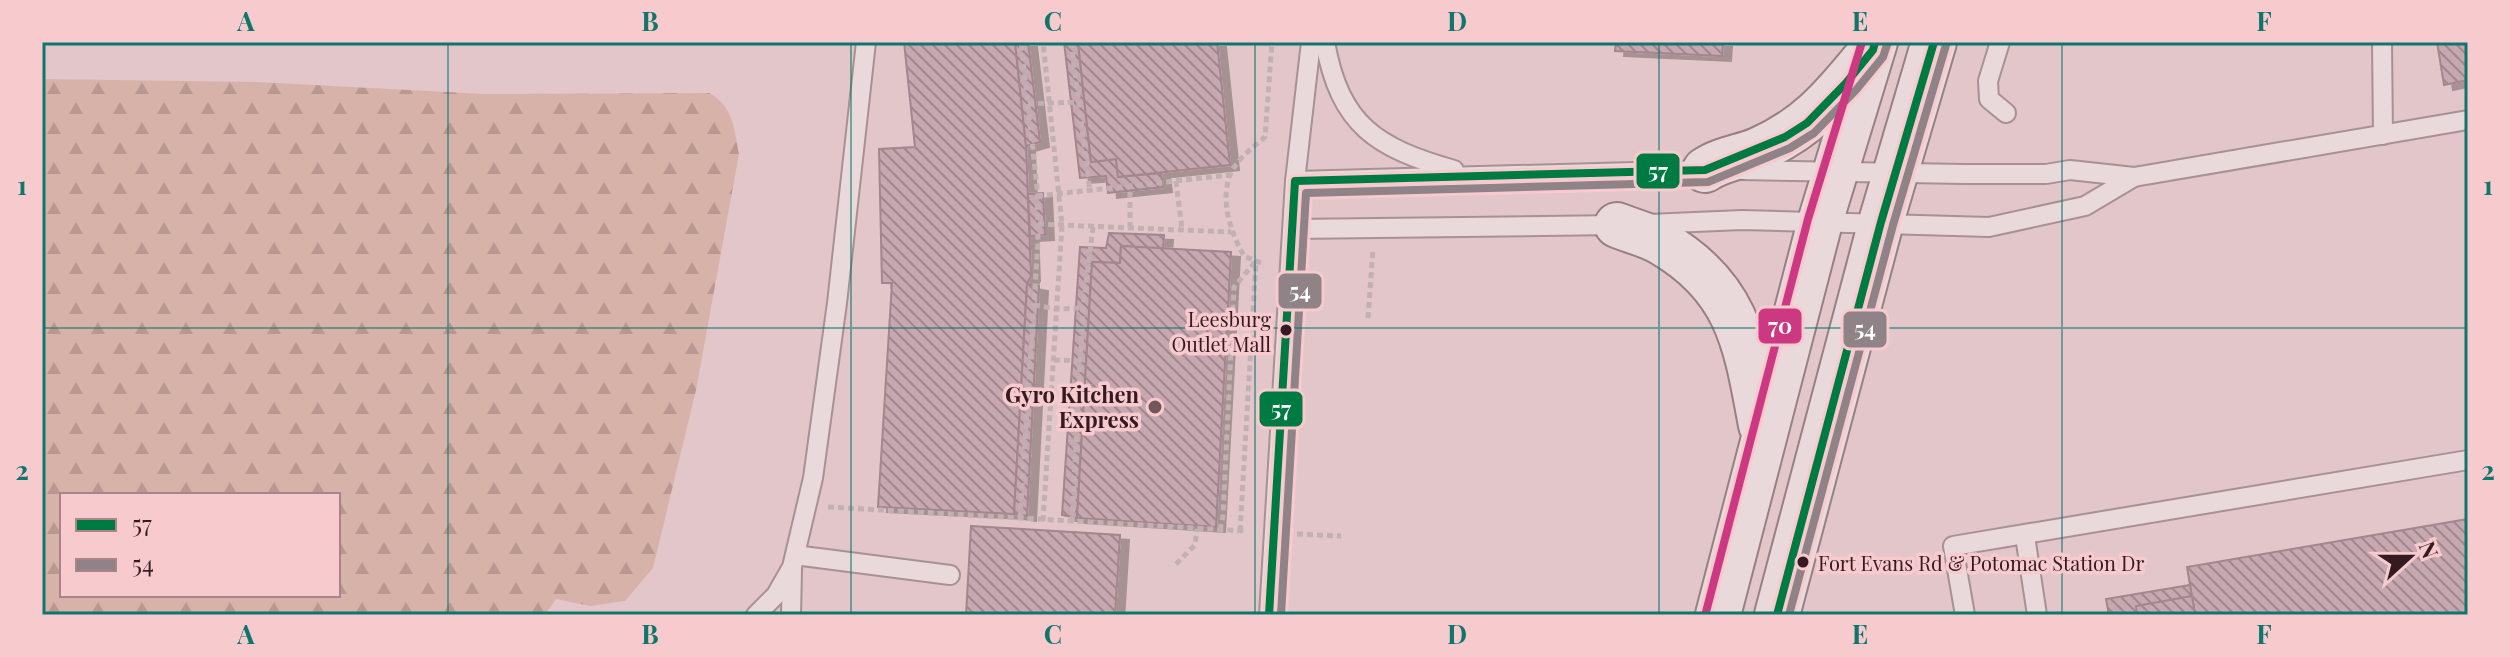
<svg xmlns="http://www.w3.org/2000/svg" width="2510" height="657" viewBox="0 0 2510 657" font-family="'Playfair Display',serif">
<style>
.forest{fill:url(#forest-firs);fill-rule:evenodd}
.building{fill:url(#building-back-hatch);stroke:#a3868e;stroke-width:2;filter:url(#shadow)}
.lines{fill:none;stroke-linecap:round;stroke-linejoin:round}
.service-casing{stroke:#a79194;stroke-width:22}
.secondary-casing{stroke:#978084;stroke-width:48}
.path{stroke:#c3b0b3;stroke-width:5;stroke-dasharray:6 4;stroke-linecap:butt}
.service{stroke:#ead9da;stroke-width:18}
.secondary{stroke:#ead9da;stroke-width:44}
.bus-1-casing{stroke:#f7cace;stroke-width:14}
.bus-2-casing{stroke:#f7cace;stroke-width:14}
.bus-3-casing{stroke:#f7cace;stroke-width:14}
.bus-1{stroke:#007a43;stroke-width:8}
.bus-2{stroke:#8f8387;stroke-width:8}
.bus-3{stroke:#cd3883;stroke-width:8}
.grid{fill:none;stroke:#0f766e;stroke-width:2;stroke-opacity:0.55}
.bus-dot{fill:#351a22;stroke:#f7cace;stroke-width:3}
.poi-dot{fill:#72565c;stroke:#f7cace;stroke-width:3}
.labels{text-anchor:middle;dominant-baseline:central;stroke-width:7;stroke-linejoin:round;paint-order:stroke}
.bus-label{font-size:20px;fill:#351a22;stroke:#f7cace;text-anchor:end}
.poi-label{font-size:22px;font-weight:bold;fill:#351a22;stroke:#f7cace;text-anchor:end}
.line-badge{stroke:#f7cace;stroke-width:3}
.badge-label{font-size:22px;text-anchor:middle;font-weight:bold;fill:#fff}
.neatline{fill:none;stroke:#0f766e;stroke-width:3}
.grid-label{font-size:26px;text-anchor:middle;font-weight:bold;fill:#0f766e}
</style>
<defs>
<pattern id="forest-firs" width="22" height="20" patternUnits="userSpaceOnUse" patternTransform="scale(2)"><rect width="22" height="20" fill="#d7b2a9"/><path d="M5 1l3.5 6h-7zM16 11l3.5 6h-7z" fill="#b99891"/></pattern>
<pattern id="building-back-hatch" width="6" height="6" patternUnits="userSpaceOnUse" patternTransform="scale(2)"><rect width="6" height="6" fill="#c7a7b0"/><path d="M-1 5l2 2M0 0l6 6M5-1l2 2" fill="none" stroke="#a2878f"/></pattern>
<filter id="shadow"><feDropShadow dx="9" dy="5" stdDeviation="0" flood-color="#0004"/></filter>
</defs>
<rect width="100%" height="100%" fill="#e3c6c9"/>
<path class="forest" d="M 42,79 L 257,82 L 484,94 L 709,93 C 733,106 734,128 739,154 L 696,390 L 653,568 L 625,601 L 590,606 L 556,599 L 545,615 L 42,615 ZM 62,495 L 338,495 L 338,595 L 62,595 Z"/>
<g class="building">
<polygon points="904,42 1015,42 1026,146 1031,276 1027,284 1014,514 878,507 892,283 882,283 879,149 915,147"/>
<polygon points="1015,42 1028,42 1040,142 1026,146"/>
<polygon points="1064,42 1078,42 1091,162 1116,159 1118,177 1161,173 1163,187 1108,193 1106,176 1080,178"/>
<polygon points="1078,42 1217,42 1230,165 1118,177 1116,159 1091,162"/>
<polygon points="1616,42 1723,42 1722,56 1615,51"/>
<polygon points="2437,42 2468,42 2468,80 2444,85"/>
<polygon points="1043,193 1045,235 1030,236 1028,194"/>
<polygon points="1109,233 1164,235 1163,249 1121,246 1120,263 1092,262 1077,518 1062,515 1080,247 1106,248"/>
<polygon points="1121,246 1231,252 1216,527 1077,518 1092,262 1120,263"/>
<polygon points="1027,284 1039,286 1027,516 1014,514"/>
<polygon points="2468,519 2468,615 2195,615 2187,567"/>
<polygon points="971,526 1120,535 1115,615 966,615"/>
<polygon points="2190,585 2195,615 2109,615 2106,599"/>
<polygon points="2192,596 2195,615 2137,615 2136,606"/>
</g>
<g class="lines">
<defs>
<g id="service">
<path d="M 1325,42 C 1340,126 1377,148 1454,170"/>
<polyline points="2000,42 1988,81 1989,99 2006,113"/>
<polyline points="2382,42 2383,135"/>
<polyline points="1741,170 1964,174 2046,174 2070,170 2134,177 2468,120"/>
<polyline points="1295,181 1708,170"/>
<polyline points="1648,224 1742,220 1989,227 2085,206 2134,177"/>
<polyline points="1293,229 1618,225"/>
<polyline points="2025,536 2037,615"/>
<polyline points="795,555 950,575"/>
<polyline points="756,615 776,595 792,567 813,478 837,303 866,42"/>
<polyline points="791,615 792,570"/>
<polyline points="1269,615 1295,181 1311,42"/>
<polyline points="1965,615 1953,546 2468,460"/>
</g>
<g id="secondary">
<path d="M 1705,170 C 1721,159 1741,157 1758,150 C 1806,129 1831,100 1863,61"/>
<path d="M 1617,225 C 1631,231 1649,235 1662,243 C 1739,288 1746,345 1761,425"/>
<polyline points="1718,615 1820,222 1875,42"/>
<polyline points="1777,615 1881,222 1934,42"/>
</g>
</defs>
<use href="#service" class="service-casing"/>
<use href="#secondary" class="secondary-casing"/>
<g class="path">
<polyline points="1071,42 1090,191"/>
<polyline points="1028,104 1079,102"/>
<polyline points="1176,181 1182,230"/>
<polyline points="1037,196 1230,175"/>
<polyline points="1038,224 1231,232"/>
<polyline points="1130,228 1130,186"/>
<path d="M 1261,263 L 1244,256 C 1231,233 1220,202 1230,175 C 1236,160 1253,147 1265,137 L 1272,42"/>
<polyline points="1034,305 1056,309 1083,308"/>
<polyline points="1368,318 1373,249"/>
<polyline points="1054,360 1081,361"/>
<polyline points="828,507 1247,531"/>
<polyline points="1020,519 1038,241 1037,187 1021,42"/>
<polyline points="1043,521 1062,225 1043,42"/>
<polyline points="1072,522 1083,308 1093,227"/>
<polyline points="1220,530 1223,516 1234,287 1256,261"/>
<polyline points="1240,531 1256,261"/>
<polyline points="1297,534 1341,536"/>
<polyline points="1176,564 1195,545 1197,529"/>
</g>
<use href="#service" class="service"/>
<use href="#secondary" class="secondary"/>
<defs>
<g id="bus-1">
<polyline points="1269,615 1295,181 1705,170 1785,137 1807,123 1846,83 1873,50 1875,42"/>
<polyline points="1777,615 1881,222 1934,42"/>
</g>
<g id="bus-2">
<polyline points="1281,615 1306,193 1708,182 1790,148 1814,133 1856,90 1883,57 1887,45"/>
<polyline points="1789,615 1893,225 1946,45"/>
</g>
<polyline id="bus-3" points="1706,612 1808,219 1862,42"/>
</defs>
<use href="#bus-1" class="bus-1-casing"/>
<use href="#bus-2" class="bus-2-casing"/>
<use href="#bus-3" class="bus-3-casing"/>
<use href="#bus-1" class="bus-1"/>
<use href="#bus-2" class="bus-2"/>
<use href="#bus-3" class="bus-3"/>
</g>
<path class="grid" d="M 448,42 L 448,615M 851,42 L 851,615M 1255,42 L 1255,615M 1659,42 L 1659,615M 2062,42 L 2062,615M 42,328 L 2468,328"/>
<g class="bus-dot">
<circle cx="1286" cy="330" r="7"/>
<circle cx="1803" cy="562" r="7"/>
</g>
<circle class="poi-dot" cx="1155" cy="407" r="8"/>
<g class="labels">
<g class="bus-label">
<text x="1271" y="318">Leesburg<tspan x="1271" dy="25">Outlet Mall</tspan></text>
<text x="1818" y="562" text-anchor="start">Fort Evans Rd &amp; Potomac Station Dr</text>
</g>
<g class="poi-label">
<text x="1139" y="394">Gyro Kitchen<tspan x="1139" dy="25">Express</tspan></text>
</g>
</g>
<g class="line-badge">
<rect x="1635" y="152" width="46" height="38" rx="8" fill="#007a43"/>
<rect x="1277" y="272" width="46" height="38" rx="8" fill="#8f8387"/>
<rect x="1757" y="307" width="46" height="38" rx="8" fill="#cd3883"/>
<rect x="1842" y="310" width="46" height="39" rx="8" fill="#8f8387"/>
<rect x="1258" y="390" width="46" height="38" rx="8" fill="#007a43"/>
</g>
<g class="badge-label">
<text x="1658" y="179">57</text>
<text x="1300" y="299">54</text>
<text x="1780" y="334">70</text>
<text x="1865" y="337">54</text>
<text x="1281" y="417">57</text>
</g>
<rect width="2510" height="657" fill="none" stroke="#f7cace" stroke-width="88"/>
<rect x="60" y="493" width="280" height="104" fill="#f7cace" stroke="#a98489" stroke-width="2"/>
<rect x="76" y="519" width="40" height="12" fill="#007a43" stroke="#a98489" stroke-width="2"/>
<text x="132" y="533" font-size="24" fill="#351a22">57</text>
<rect x="76" y="559" width="40" height="12" fill="#8f8387" stroke="#a98489" stroke-width="2"/>
<text x="132" y="573" font-size="24" fill="#351a22">54</text>
<g transform="translate(2410 557) rotate(69)" stroke="#f7cace" stroke-width="6" paint-order="stroke">
<path d="M0-6L14 30L0 20L-14 30Z" fill="#351a22"/>
<text y="-12" font-size="22" font-weight="bold" text-anchor="middle" fill="#351a22">N</text>
</g>
<rect x="44" y="44" width="2422" height="569" class="neatline"/>
<g class="grid-label">
<text x="246" y="31">A</text>
<text x="650" y="31">B</text>
<text x="1053" y="31">C</text>
<text x="1457" y="31">D</text>
<text x="1860" y="31">E</text>
<text x="2264" y="31">F</text>
<text x="22" y="195">1</text>
<text x="2488" y="195">1</text>
<text x="22" y="480">2</text>
<text x="2488" y="480">2</text>
<text x="246" y="644">A</text>
<text x="650" y="644">B</text>
<text x="1053" y="644">C</text>
<text x="1457" y="644">D</text>
<text x="1860" y="644">E</text>
<text x="2264" y="644">F</text>
</g>
</svg>
